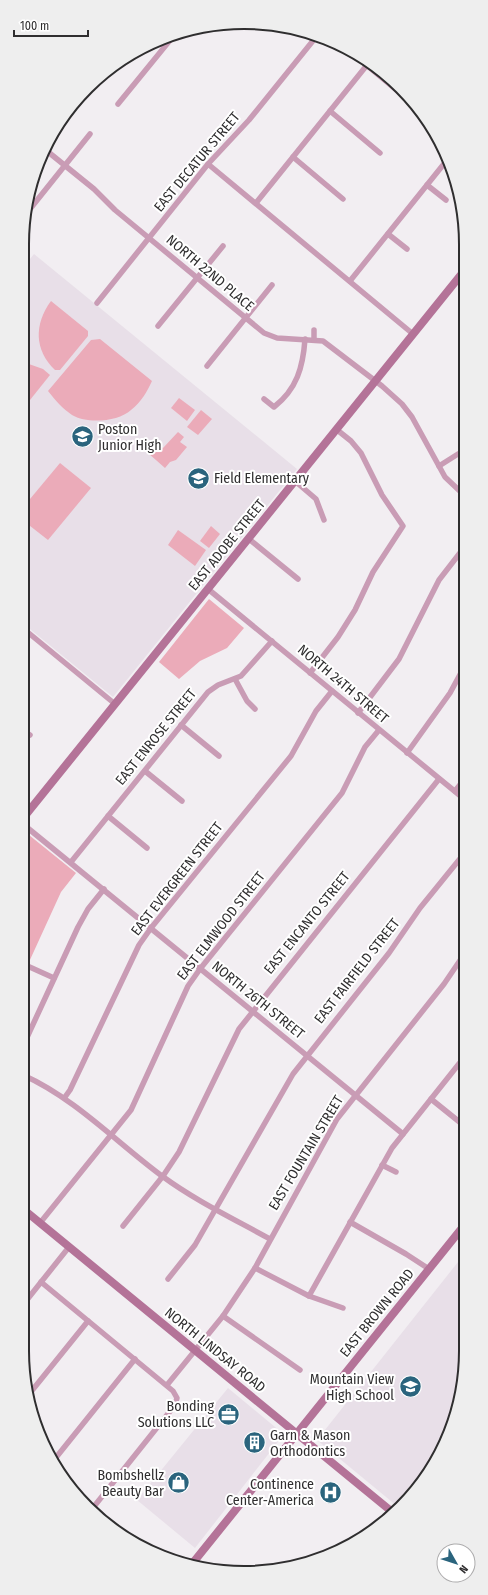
<svg xmlns="http://www.w3.org/2000/svg" width="488" height="1595" viewBox="0 0 488 1595" font-family="'Fira Sans Condensed',sans-serif">
<style>
.built{fill:#e8dfe8}
.green{fill:#ebabb9}
.lines{fill:none;stroke-linecap:round;stroke-linejoin:round}
.street{stroke:#c99cb5;stroke-width:5.5}
.secondary{stroke:#b47398;stroke-width:8}
.labels{text-anchor:middle;dominant-baseline:central;stroke-width:4;stroke-linejoin:round;paint-order:stroke}
.street-label{font-size:14px;fill:#2f2e2f;stroke:#fff}
.poi-label{font-size:14px;fill:#2f2e2f;stroke:#fff;text-anchor:end}
.rim{fill:none;stroke:#2f2e2f;stroke-width:2}
</style>
<rect width="100%" height="100%" fill="#f2eef2"/>
<g class="built">
<polygon points="34,254 297,469 113,697 25,625 26,264"/>
<polygon points="462,1257 462,1395 429,1474 397,1506 317,1440"/>
<polygon points="228,1388 281,1432 281,1438 195,1548 137,1500"/>
</g>
<g class="green">
<path d="M 51,301 L 88,331 L 88,336 L 60,370 L 55,370 C 34,350 34,324 51,301 Z"/>
<path d="M 100,339 L 152,381 C 147,392 141,402 131,410 C 118,422 87,424 72,415 C 63,409 55,400 48,391 L 91,340 Z"/>
<polygon points="26,363 43,369 50,375 26,405"/>
<polygon points="179,398 195,410 187,421 171,408"/>
<polygon points="201,410 212,419 198,435 187,427"/>
<polygon points="178,432 184,437 180,442 187,447 176,460 170,462 165,468 148,453 151,449 154,451 159,445 163,448"/>
<polygon points="60,463 91,488 48,540 25,522 25,505"/>
<polygon points="211,526 220,534 209,548 200,541"/>
<polygon points="178,530 206,550 195,566 168,545"/>
<polygon points="209,599 244,628 227,648 200,661 179,679 159,662"/>
<polygon points="24,831 76,873 61,892 29,962 23,959"/>
</g>
<g class="lines">
<g class="street">
<polyline points="347,49 417,107"/>
<polyline points="118,104 171,39"/>
<polyline points="330,111 380,153"/>
<polyline points="47,151 94,189 115,210 264,333 277,338 323,341 382,386 402,404 412,417 445,477 464,495"/>
<polyline points="293,157 343,199"/>
<polyline points="208,164 413,334"/>
<polyline points="427,185 446,200"/>
<polyline points="256,203 367,65"/>
<polyline points="26,214 90,134"/>
<polyline points="388,234 407,249"/>
<polyline points="350,281 447,160"/>
<polyline points="97,303 208,164 249,120 316,37"/>
<polyline points="158,326 223,246"/>
<polyline points="314,340 314,330"/>
<polyline points="207,366 272,285"/>
<path d="M 264,399 L 274,407 C 297,389 303,367 305,339"/>
<polyline points="439,466 458,454"/>
<polyline points="295,481 316,499 324,520"/>
<polyline points="249,539 298,579"/>
<polyline points="208,589 463,798"/>
<polyline points="25,630 115,704"/>
<polyline points="310,673 338,637 355,610 373,572 403,526 382,495 361,453 351,441 336,429"/>
<polyline points="235,679 247,701 255,709"/>
<polyline points="358,713 399,659 439,580 463,549"/>
<polyline points="181,725 219,756"/>
<polyline points="24,731 30,735"/>
<polyline points="407,753 450,693 463,669"/>
<polyline points="145,771 182,801"/>
<polyline points="455,791 463,781"/>
<polyline points="108,816 147,848"/>
<polyline points="24,825 403,1134"/>
<polyline points="71,862 208,692 218,685 241,676 272,641"/>
<polyline points="23,964 54,978"/>
<polyline points="23,1046 78,927 88,909 104,889"/>
<path d="M 23,1075 C 76,1099 116,1142 162,1176 C 196,1201 234,1219 270,1239"/>
<polyline points="65,1097 70,1090 139,945 151,928 291,756 316,711 332,691"/>
<polyline points="431,1099 462,1124"/>
<polyline points="382,1165 396,1172"/>
<polyline points="350,1222 406,1254 429,1269"/>
<polyline points="40,1223 131,1110 188,986 200,969 342,793 365,747 379,730"/>
<polyline points="123,1226 163,1176 179,1152 239,1029 439,779"/>
<polyline points="255,1268 309,1296 343,1308"/>
<polyline points="168,1279 195,1245 293,1074 389,953 420,908 463,855"/>
<polyline points="41,1282 173,1391 177,1398 175,1405 92,1509"/>
<polyline points="309,1296 392,1148 462,1060"/>
<polyline points="22,1306 69,1247"/>
<polyline points="223,1316 300,1370"/>
<polyline points="167,1385 223,1316 255,1268 337,1119 444,984 463,956"/>
<polyline points="30,1393 88,1321"/>
<polyline points="54,1460 135,1359"/>
</g>
<g class="secondary">
<polyline points="24,817 464,271"/>
<polyline points="23,1209 391,1511"/>
<polyline points="192,1564 462,1228"/>
</g>
</g>
<defs>
<symbol id="school-disc" viewBox="-11 -11 22 22"><circle r="9.5" fill="#2a647d" stroke="#fff"/><path d="M0-5L7-2L0 1L-7-2ZM-4 1L0 2.5L4 1V4Q0 6-4 4Z" fill="#fff"/></symbol>
<symbol id="office-disc" viewBox="-11 -11 22 22"><circle r="9.5" fill="#2a647d" stroke="#fff"/><path d="M-6-3h4V-5.5h4V-3h4V5H-6ZM-1-4.5V-3h2v-1.5ZM-6 0V1H6V0Z" fill="#fff"/></symbol>
<symbol id="building-disc" viewBox="-11 -11 22 22"><circle r="9.5" fill="#2a647d" stroke="#fff"/><path d="M-4-6H4V6H1V3H-1V6H-4ZM-2.5-4.3h1.7v1.8h-1.7ZM.8-4.3h1.7v1.8H.8ZM-2.5-1h1.7V.8h-1.7ZM.8-1h1.7V.8H.8Z" fill="#fff"/></symbol>
<symbol id="shop-disc" viewBox="-11 -11 22 22"><circle r="9.5" fill="#2a647d" stroke="#fff"/><path d="M-5-2.5h2.3a2.7 3.5 0 0 1 5.4 0H5L5.5 6h-11ZM-1.5-2.5h3a1.5 2.3 0 0 0-3 0Z" fill="#fff"/></symbol>
<symbol id="hospital-disc" viewBox="-11 -11 22 22"><circle r="9.5" fill="#2a647d" stroke="#fff"/><path d="M-5-5h3v3.5h4V-5h3V5h-3V1.5h-4V5h-3Z" fill="#fff"/></symbol>
</defs>
<g fill-rule="evenodd">
<use href="#school-disc" x="70" y="424" width="25" height="25"/>
<use href="#school-disc" x="186" y="466" width="25" height="25"/>
<use href="#school-disc" x="398" y="1374" width="25" height="25"/>
<use href="#office-disc" x="216" y="1402" width="25" height="25"/>
<use href="#building-disc" x="242" y="1430" width="25" height="25"/>
<use href="#shop-disc" x="166" y="1470" width="25" height="25"/>
<use href="#hospital-disc" x="318" y="1480" width="25" height="25"/>
</g>
<g class="labels">
<g class="street-label">
<text transform="translate(197 162) rotate(-50)">EAST DECATUR STREET</text>
<text transform="translate(210 273) rotate(40)">NORTH 22ND PLACE</text>
<text transform="translate(227 545) rotate(-51)">EAST ADOBE STREET</text>
<text transform="translate(343 684) rotate(40)">NORTH 24TH STREET</text>
<text transform="translate(156 737) rotate(-51)">EAST ENROSE STREET</text>
<text transform="translate(177 879) rotate(-52)">EAST EVERGREEN STREET</text>
<text transform="translate(307 923) rotate(-51)">EAST ENCANTO STREET</text>
<text transform="translate(221 926) rotate(-52)">EAST ELMWOOD STREET</text>
<text transform="translate(357 971) rotate(-52)">EAST FAIRFIELD STREET</text>
<text transform="translate(258 1000) rotate(39)">NORTH 26TH STREET</text>
<text transform="translate(306 1153) rotate(-59)">EAST FOUNTAIN STREET</text>
<text transform="translate(377 1313) rotate(-51)">EAST BROWN ROAD</text>
<text transform="translate(215 1350) rotate(39)">NORTH LINDSAY ROAD</text>
</g>
<g class="poi-label">
<text x="98" y="429" text-anchor="start">Poston<tspan x="98" dy="16">Junior High</tspan></text>
<text x="214" y="478" text-anchor="start">Field Elementary</text>
<text x="394" y="1379">Mountain View<tspan x="394" dy="16">High School</tspan></text>
<text x="214" y="1406">Bonding<tspan x="214" dy="16">Solutions LLC</tspan></text>
<text x="270" y="1435" text-anchor="start">Garn &amp; Mason<tspan x="270" dy="16">Orthodontics</tspan></text>
<text x="164" y="1475">Bombshellz<tspan x="164" dy="16">Beauty Bar</tspan></text>
<text x="314" y="1484">Continence<tspan x="314" dy="16">Center-America</tspan></text>
</g>
</g>
<path d="M0 0H488V1595H0ZM244 29H244A215 215 0 0 1 459 244V1351A215 215 0 0 1 244 1566H244A215 215 0 0 1 29 1351V244A215 215 0 0 1 244 29Z" fill="#eee" fill-rule="evenodd"/>
<path class="rim" d="M244 29H244A215 215 0 0 1 459 244V1351A215 215 0 0 1 244 1566H244A215 215 0 0 1 29 1351V244A215 215 0 0 1 244 29Z"/>
<g transform="translate(456 1563) rotate(129)"><circle r="19" fill="#ffffff" stroke="#acabac"/>
<path d="M0-3L7 15L0 10L-7 15Z" fill="#2a647d"/>
<text y="-6" font-size="11" font-weight="bold" text-anchor="middle" fill="#2f2e2f">N</text>
</g>
<path d="M14 30v6h74v-6" fill="none" stroke="#2f2e2f" stroke-width="2"/>
<text x="20" y="30" font-size="12" fill="#2f2e2f" stroke="#ffffff" stroke-width="3" paint-order="stroke">100 m</text>
</svg>
